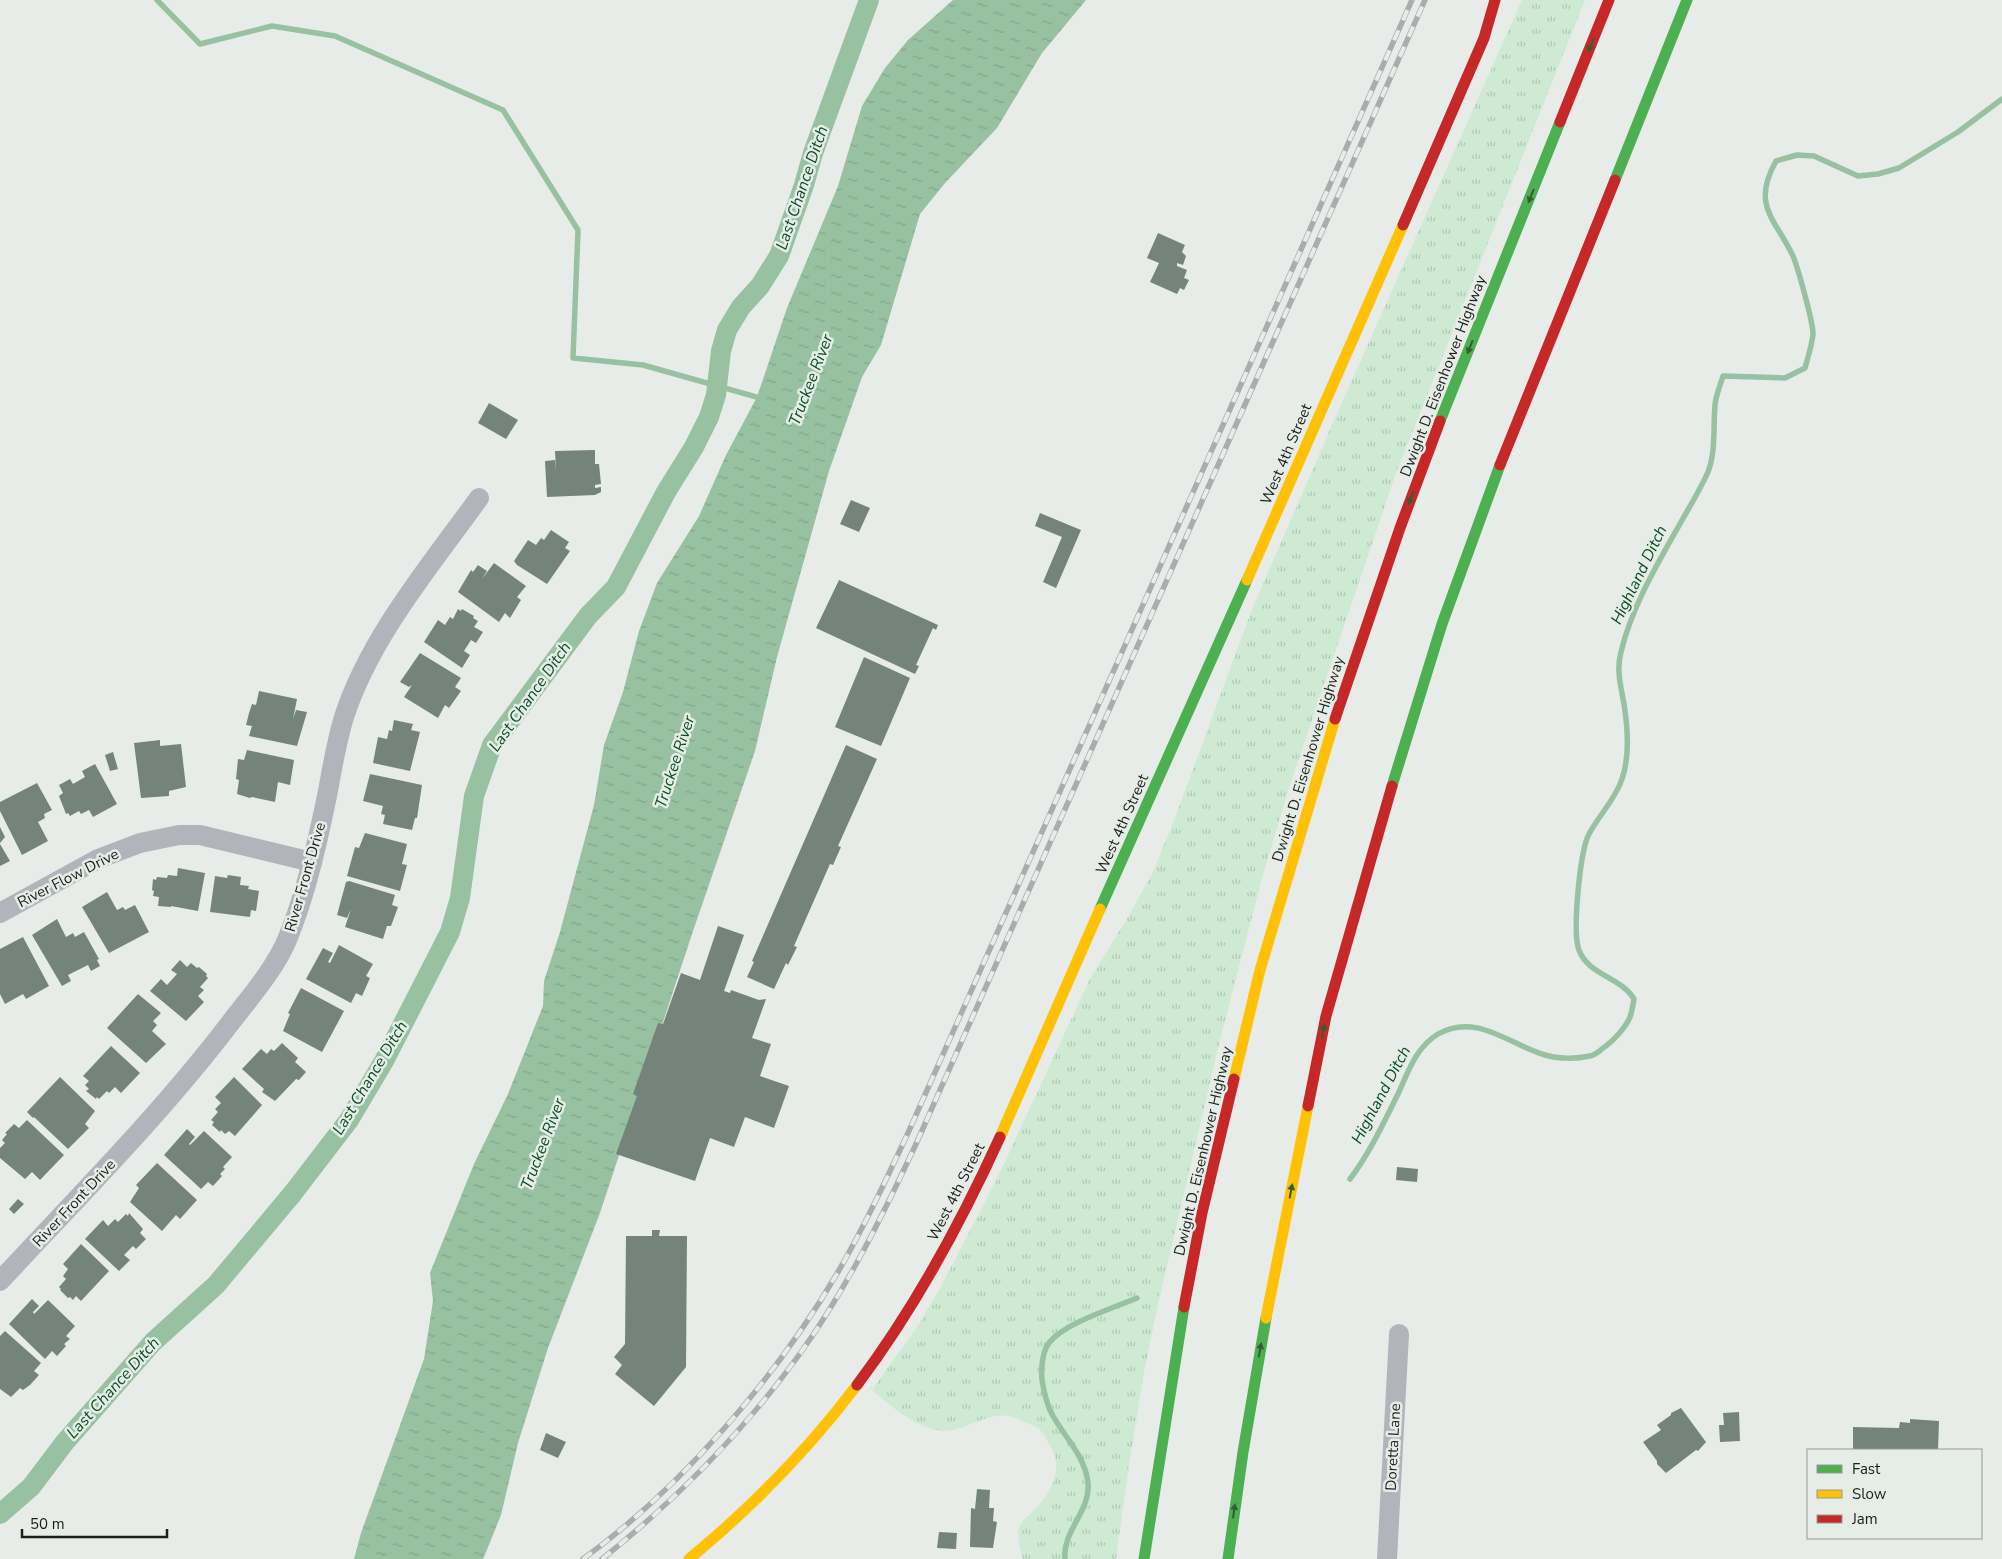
<svg xmlns="http://www.w3.org/2000/svg" width="2002" height="1559" viewBox="0 0 2002 1559" font-family="'Nunito Sans',sans-serif">
<style>
.grass{fill:url(#grass-tufts)}
.water{fill:url(#water-ripples)}
.lines{fill:none;stroke-linecap:round;stroke-linejoin:round}
.stream{stroke:#97c1a1;stroke-width:5.5}
.canal{stroke:#97c1a1;stroke-width:20}
.building{fill:#75847b}
.street{stroke:#b1b4bb;stroke-width:20}
.fast{stroke:#4caf50;stroke-width:11}
.slow{stroke:#ffc107;stroke-width:11}
.jam{stroke:#c62828;stroke-width:11}
.rail-casing{stroke:#abacaf;stroke-width:5.5}
.rail{stroke:#e6ede7;stroke-width:4;stroke-dasharray:11;stroke-linecap:butt}
.oneway{fill:#315f33}
.labels{text-anchor:middle;dominant-baseline:central;stroke-width:5;stroke-linejoin:round;paint-order:stroke}
.street-label{font-size:15px;fill:#1b1e1c;stroke:#e6ede7}
.water-label{font-size:16px;font-style:italic;fill:#094e24;stroke:#e6ede7}
</style>
<defs>
<pattern id="grass-tufts" width="24" height="20" patternUnits="userSpaceOnUse" patternTransform="scale(1.25)"><rect width="24" height="20" fill="#ceead3"/><path d="M3 7l-1-3M5 7V3M7 7l1-3M15 17l-1-3M17 17v-4M19 17l1-3" fill="none" stroke="#b0c8b5"/></pattern>
<pattern id="water-ripples" width="26" height="14" patternUnits="userSpaceOnUse" patternTransform="scale(1.25)"><rect width="26" height="14" fill="#97c1a1"/><path d="M2 4q2-2 4 0t4 0M15 11q2-2 4 0t4 0" fill="none" stroke="#82a58a"/></pattern>
</defs>
<rect width="100%" height="100%" fill="#e7ece8"/>
<path class="grass" d="M 1522,0 L 1585,0 L 1395,476 L 1289,788 L 1262,878 L 1221,1036 L 1158,1304 L 1144,1372 L 1129,1465 L 1116,1559 L 1023,1559 C 1020,1550 1016,1535 1020,1525 C 1023,1518 1034,1512 1038,1506 C 1054,1486 1064,1467 1049,1444 C 1047,1440 1044,1434 1041,1431 C 1036,1426 1027,1423 1021,1420 C 990,1404 965,1436 937,1430 C 913,1425 890,1406 872,1390 L 919,1324 L 939,1290 L 995,1183 L 1089,981 L 1128,917 L 1153,872 L 1175,818 L 1251,612 L 1335,418 Z"/>
<polygon class="water" points="953,0 1086,0 1042,53 997,128 945,183 920,214 881,345 862,377 829,471 777,657 755,751 692,934 600,1213 548,1348 518,1443 501,1515 484,1557 483,1559 354,1559 361,1533 424,1359 433,1301 430,1273 474,1164 508,1094 543,1006 544,981 560,932 594,805 604,745 623,692 639,631 657,583 699,516 726,455 757,397 787,308 838,186 862,106 885,68 908,40"/>
<g class="lines">
<g class="stream">
<polyline points="157,0 200,44 272,26 335,36 503,110 578,230 573,358 643,365 764,399"/>
<path d="M 1350,1179 C 1369,1154 1383,1124 1397,1096 C 1408,1073 1415,1048 1438,1034 C 1476,1012 1510,1045 1545,1055 C 1558,1059 1576,1059 1590,1056 C 1596,1055 1601,1049 1606,1046 C 1614,1040 1626,1027 1630,1017 C 1632,1012 1633,1004 1634,999 C 1621,977 1588,975 1579,950 C 1572,932 1580,851 1589,834 C 1599,815 1615,800 1622,779 C 1630,756 1628,729 1624,704 C 1621,687 1616,670 1621,652 C 1632,606 1658,563 1681,522 C 1690,506 1700,490 1708,472 C 1716,451 1713,428 1715,405 C 1716,395 1720,386 1723,376 L 1785,378 L 1805,368 C 1808,357 1812,345 1813,334 C 1813,322 1798,268 1793,256 C 1775,218 1751,206 1776,161 L 1797,155 L 1814,156 L 1858,176 L 1878,174 L 1899,168 L 1958,132 L 2002,99"/>
<path d="M 1065,1559 C 1062,1531 1091,1511 1088,1483 C 1085,1456 1066,1439 1053,1416 C 1047,1406 1044,1392 1042,1380 C 1041,1369 1042,1352 1049,1343 C 1064,1323 1114,1308 1137,1298"/>
</g>
<polyline class="canal" points="0,1514 31,1487 65,1442 153,1342 216,1285 293,1193 349,1120 384,1061 450,932 460,898 474,796 492,745 588,616 616,587 666,492 694,447 709,417 716,395 721,351 727,330 741,307 760,286 779,256 804,185 813,153 869,0"/>
</g>
<g class="building">
<polygon points="1158,233 1185,245 1182,252 1186,256 1183,265 1177,263 1177,266 1187,270 1184,278 1189,280 1184,290 1180,288 1177,294 1150,282 1159,263 1147,258"/>
<polygon points="489,403 518,420 506,439 478,423"/>
<polygon points="595,450 595,464 599,464 601,484 595,485 595,488 601,487 601,492 595,495 547,497 545,461 555,460 556,471 555,451"/>
<polygon points="851,500 870,508 859,532 840,524"/>
<polygon points="1040,513 1081,530 1056,588 1043,582 1062,537 1035,526"/>
<polygon points="551,530 569,542 565,548 570,551 547,584 517,565 514,561 528,540 536,545 541,538 544,540"/>
<polygon points="494,563 526,586 517,597 521,600 510,618 505,613 499,622 458,592 471,570 473,572 478,565 487,571 482,579"/>
<polygon points="839,580 938,625 936,630 933,628 916,665 919,666 915,674 816,628"/>
<polygon points="458,609 461,611 462,609 474,616 473,618 478,621 474,627 483,632 476,643 471,640 464,651 470,655 462,668 424,642 438,620 445,625 450,617 453,619"/>
<polygon points="420,653 461,678 455,687 461,691 449,708 445,705 438,718 404,697 412,685 409,687 400,682"/>
<polygon points="864,657 910,678 881,746 835,727"/>
<polygon points="259,691 297,699 293,719 296,710 307,712 297,746 249,736 252,726 246,725 249,713 252,704 256,705"/>
<polygon points="394,720 413,724 411,730 420,732 410,771 373,763 378,737 387,739 389,730 392,731"/>
<polygon points="160,740 160,746 181,744 186,787 169,791 169,796 141,798 134,743"/>
<polygon points="846,745 877,759 838,846 841,847 833,865 830,864 794,946 797,947 788,965 786,963 774,989 747,977 754,962 752,961"/>
<polygon points="247,750 294,760 290,785 278,782 275,802 252,797 250,798 237,794 239,780 236,779 238,759 244,760"/>
<polygon points="113,752 118,769 110,771 105,755"/>
<polygon points="95,764 117,804 93,817 89,810 81,814 79,811 70,816 68,813 66,814 59,796 63,793 59,785 70,779 73,784 85,777 82,771"/>
<polygon points="370,774 422,785 417,818 415,818 412,830 383,824 385,815 381,814 383,806 363,801"/>
<polygon points="37,783 52,810 44,814 45,818 38,822 48,841 22,855 0,811 0,802"/>
<polygon points="0,827 5,837 0,843"/>
<polygon points="365,833 407,844 402,864 407,865 400,891 347,876 355,847 359,848"/>
<polygon points="0,844 10,861 0,866"/>
<polygon points="178,868 205,873 198,911 171,906 171,907 158,906 159,897 153,896 154,891 152,890 153,879 156,880 157,877 167,878 168,875 177,876"/>
<polygon points="228,875 241,877 240,885 249,886 248,889 259,891 256,911 251,910 250,917 210,912 215,876 227,878"/>
<polygon points="349,881 395,895 392,905 398,907 391,926 387,926 383,939 345,927 351,909 347,918 337,915 346,882"/>
<polygon points="107,892 117,910 123,907 125,910 135,905 149,932 109,953 82,907"/>
<polygon points="57,919 66,937 73,933 75,937 84,932 99,959 97,960 100,966 91,971 88,965 68,975 71,981 62,986 32,935"/>
<polygon points="718,926 744,935 724,991 730,993 731,990 759,1000 766,999 752,1038 771,1044 760,1076 789,1086 774,1128 745,1117 734,1147 710,1138 695,1181 616,1154 637,1096 633,1094 658,1023 663,1024 681,973 700,980"/>
<polygon points="23,937 49,986 26,999 23,994 5,1004 0,994 0,949"/>
<polygon points="339,945 373,964 366,976 370,978 362,996 356,993 351,1003 306,979 323,948 333,953 328,962 330,963"/>
<polygon points="180,960 187,967 191,963 197,968 199,967 207,974 206,976 208,978 200,987 204,990 198,996 204,1002 186,1021 150,991 161,979 167,985 177,974 171,970"/>
<polygon points="301,988 344,1011 322,1052 283,1031 290,1014 288,1013"/>
<polygon points="138,994 161,1013 153,1021 157,1025 152,1031 166,1044 146,1063 107,1028"/>
<polygon points="282,1043 298,1058 295,1062 306,1072 299,1080 296,1079 275,1101 262,1092 264,1089 242,1069 261,1049 267,1054 271,1049 274,1051"/>
<polygon points="111,1046 140,1073 121,1093 115,1087 109,1093 107,1091 99,1099 97,1097 96,1099 86,1091 89,1089 85,1085 89,1081 83,1076"/>
<polygon points="60,1077 95,1111 85,1124 89,1128 68,1149 34,1117 33,1118 27,1112"/>
<polygon points="234,1077 262,1105 235,1136 229,1131 225,1134 221,1130 220,1132 212,1125 214,1122 211,1120 218,1112 215,1109 221,1103 215,1097"/>
<polygon points="27,1120 64,1155 40,1180 32,1172 25,1179 0,1158 0,1148 5,1143 2,1140 7,1134 5,1133 14,1124 19,1128"/>
<polygon points="187,1129 195,1137 189,1144 190,1145 204,1131 232,1157 223,1167 225,1169 220,1174 222,1176 213,1186 208,1182 201,1189 164,1155"/>
<polygon points="157,1163 197,1200 180,1219 176,1215 162,1231 130,1202 139,1188 136,1185"/>
<polygon points="1397,1167 1418,1169 1417,1182 1396,1180"/>
<polygon points="18,1199 24,1204 14,1214 9,1209"/>
<polygon points="129,1213 143,1229 140,1233 146,1239 136,1249 133,1246 124,1255 130,1260 119,1271 85,1239 103,1220 108,1226 115,1219 118,1222 126,1214 128,1216"/>
<polygon points="652,1230 660,1230 659,1236 687,1236 686,1367 654,1406 615,1374 622,1365 614,1357 625,1344 626,1236 652,1236"/>
<polygon points="81,1244 109,1271 81,1301 76,1296 73,1300 70,1297 68,1298 60,1290 61,1289 59,1287 66,1279 63,1276 68,1269 63,1264"/>
<polygon points="32,1299 39,1306 33,1312 34,1314 48,1300 75,1326 66,1336 70,1339 64,1344 66,1346 57,1356 52,1351 45,1359 9,1324"/>
<polygon points="5,1331 41,1363 34,1371 39,1375 30,1385 23,1390 20,1388 11,1397 0,1389 0,1336"/>
<polygon points="1681,1408 1706,1442 1698,1451 1696,1450 1666,1473 1657,1464 1657,1461 1643,1442 1661,1430 1657,1425 1671,1415 1671,1413"/>
<polygon points="1739,1412 1740,1441 1720,1442 1719,1425 1724,1425 1723,1413"/>
<polygon points="1910,1419 1939,1421 1938,1450 1853,1450 1853,1427 1899,1428 1900,1422 1910,1423"/>
<polygon points="546,1433 566,1442 558,1458 540,1450"/>
<polygon points="977,1489 990,1490 989,1508 994,1508 993,1521 997,1522 993,1548 970,1547 971,1508 975,1509"/>
<polygon points="939,1532 957,1533 956,1549 937,1548"/>
</g>
<g class="lines">
<g class="street">
<polyline points="0,913 98,859 140,843 179,835 200,835 312,862"/>
<path d="M 0,1281 C 79,1196 161,1114 231,1022 C 251,996 274,970 287,940 C 306,894 317,844 327,796 C 332,770 336,743 344,717 C 370,637 430,566 479,498"/>
<polyline points="1387,1559 1399,1334"/>
</g>
<g class="fast">
<polyline points="1615,180 1687,0"/>
<polyline points="1440,421 1560,122"/>
<polyline points="1392,786 1442,624 1500,465"/>
<polyline points="1100,909 1247,580"/>
<polyline points="1144,1559 1184,1307"/>
<polyline points="1228,1559 1243,1452 1266,1318"/>
</g>
<g class="slow">
<polyline points="1247,580 1403,225"/>
<polyline points="1234,1079 1260,970 1335,719"/>
<polyline points="1000,1137 1100,909"/>
<polyline points="1266,1318 1308,1106"/>
<path d="M 689,1559 C 752,1507 808,1450 857,1385"/>
</g>
<g class="jam">
<polyline points="1560,122 1609,0"/>
<polyline points="1403,225 1484,38 1495,0"/>
<polyline points="1500,465 1615,180"/>
<polyline points="1335,719 1400,528 1440,421"/>
<polyline points="1308,1106 1326,1016 1392,786"/>
<polyline points="1184,1307 1202,1213 1234,1079"/>
<path d="M 857,1385 C 915,1308 960,1225 1000,1137"/>
</g>
<defs>
<g id="rail">
<path d="M 583,1559 C 682,1487 776,1378 838,1272 C 864,1227 886,1180 908,1133 L 1412,0"/>
<path d="M 602,1559 C 676,1500 743,1432 799,1355 C 846,1290 882,1217 916,1144 L 1425,0"/>
</g>
</defs>
<use href="#rail" class="rail-casing"/>
<use href="#rail" class="rail"/>
</g>
<defs><path id="oneway-solid" d="M-6-.8H1V-3.2L6.5 0L1 3.2V.8H-6Z" transform="scale(1.25)"/></defs>
<g class="oneway">
<use href="#oneway-solid" transform="translate(1591 45) rotate(112)"/>
<use href="#oneway-solid" transform="translate(1531 196) rotate(112)"/>
<use href="#oneway-solid" transform="translate(1470 347) rotate(112)"/>
<use href="#oneway-solid" transform="translate(1411 498) rotate(111)"/>
<use href="#oneway-solid" transform="translate(1323 1031) rotate(-78)"/>
<use href="#oneway-solid" transform="translate(1291 1191) rotate(-79)"/>
<use href="#oneway-solid" transform="translate(1260 1350) rotate(-80)"/>
<use href="#oneway-solid" transform="translate(1234 1511) rotate(-82)"/>
</g>
<g class="labels">
<g class="street-label">
<text transform="translate(1443 376) rotate(-69)">Dwight D. Eisenhower Highway</text>
<text transform="translate(1286 454) rotate(-67)">West 4th Street</text>
<text transform="translate(1308 759) rotate(-73)">Dwight D. Eisenhower Highway</text>
<text transform="translate(1122 824) rotate(-66)">West 4th Street</text>
<text transform="translate(305 877) rotate(-74)">River Front Drive</text>
<text transform="translate(68 878) rotate(-27)">River Flow Drive</text>
<text transform="translate(1203 1151) rotate(-77)">Dwight D. Eisenhower Highway</text>
<text transform="translate(956 1192) rotate(-63)">West 4th Street</text>
<text transform="translate(74 1203) rotate(-47)">River Front Drive</text>
<text transform="translate(1393 1447) rotate(-87)">Doretta Lane</text>
</g>
<g class="water-label">
<text transform="translate(802 188) rotate(-71)">Last Chance Ditch</text>
<text transform="translate(811 380) rotate(-69)">Truckee River</text>
<text transform="translate(1639 575) rotate(-64)">Highland Ditch</text>
<text transform="translate(530 697) rotate(-55)">Last Chance Ditch</text>
<text transform="translate(675 762) rotate(-72)">Truckee River</text>
<text transform="translate(370 1078) rotate(-59)">Last Chance Ditch</text>
<text transform="translate(1381 1095) rotate(-62)">Highland Ditch</text>
<text transform="translate(543 1144) rotate(-69)">Truckee River</text>
<text transform="translate(113 1388) rotate(-48)">Last Chance Ditch</text>
</g>
</g>
<rect x="1807" y="1449" width="175" height="90" fill="#e6ede7" stroke="#959a96"/>
<rect x="1817" y="1465" width="25" height="8" fill="#4caf50" stroke="#959a96"/>
<text x="1852" y="1474" font-size="15" fill="#1b1e1c">Fast</text>
<rect x="1817" y="1490" width="25" height="8" fill="#ffc107" stroke="#959a96"/>
<text x="1852" y="1499" font-size="15" fill="#1b1e1c">Slow</text>
<rect x="1817" y="1515" width="25" height="8" fill="#c62828" stroke="#959a96"/>
<text x="1852" y="1524" font-size="15" fill="#1b1e1c">Jam</text>
<path d="M22 1529v8h145v-8" fill="none" stroke="#1b1e1c" stroke-width="2.5"/>
<text x="30" y="1529" font-size="15" fill="#1b1e1c" stroke="#e6ede7" stroke-width="4" paint-order="stroke">50 m</text>
</svg>
